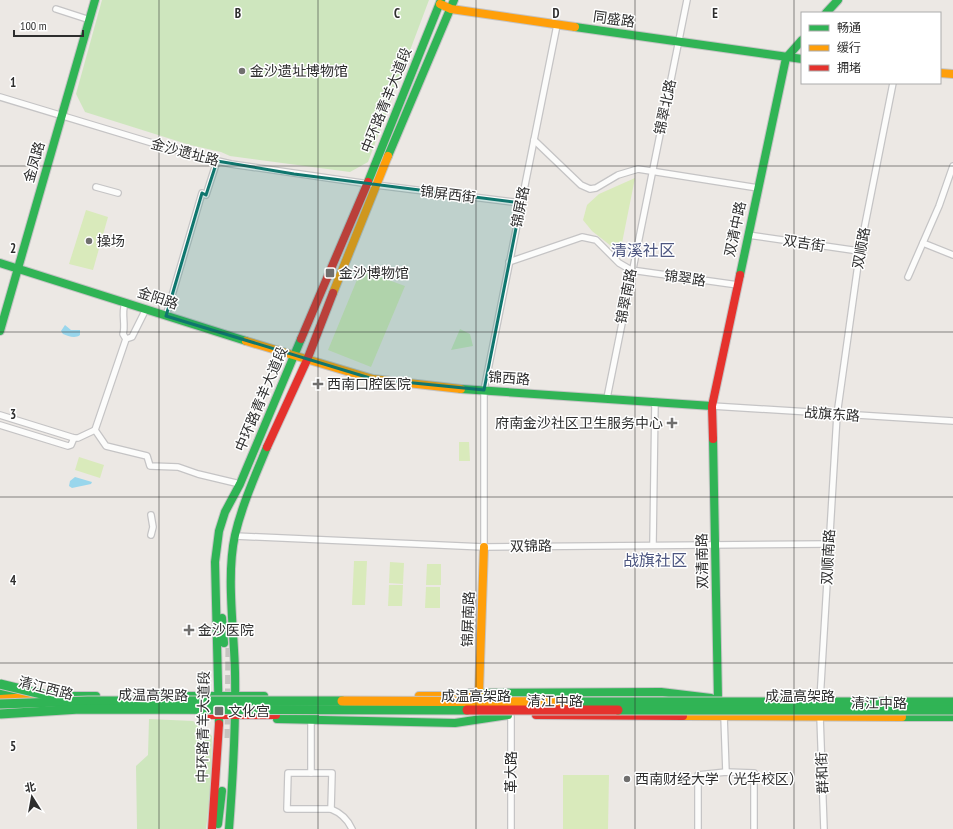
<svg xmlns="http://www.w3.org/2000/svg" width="953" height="829" viewBox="0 0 953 829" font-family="'PT Sans Narrow','Noto Sans SC',sans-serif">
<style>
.green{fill:#cee6be}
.pitch{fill:#d9eabb}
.water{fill:#99d6ec}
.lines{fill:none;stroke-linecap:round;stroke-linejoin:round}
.primary-tunnel{stroke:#c6c3c0;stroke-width:9;stroke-dasharray:9 4.5;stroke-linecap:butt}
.street-casing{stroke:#c5c4c5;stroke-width:8}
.fast-casing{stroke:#c5c4c5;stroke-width:10}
.slow-casing{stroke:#c5c4c5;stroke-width:10}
.jam-casing{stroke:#c5c4c5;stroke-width:10}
.street{stroke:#fcfcfb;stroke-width:5.5}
.fast{stroke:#30b455;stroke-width:8}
.slow{stroke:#ff9f0a;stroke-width:8}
.jam{stroke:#e5322d;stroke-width:8}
.fast-bridge-casing{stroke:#c6c5c4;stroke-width:11;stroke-linecap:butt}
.slow-bridge-casing{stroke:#c6c5c4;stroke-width:11;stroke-linecap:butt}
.jam-bridge-casing{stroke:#c6c5c4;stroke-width:11;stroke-linecap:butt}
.fast-bridge{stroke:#30b455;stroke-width:9}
.slow-bridge{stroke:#ff9f0a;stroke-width:9}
.jam-bridge{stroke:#e5322d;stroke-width:9}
.marked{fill:#0f766e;fill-opacity:0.2;stroke:#0f766e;stroke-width:3;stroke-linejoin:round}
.grid{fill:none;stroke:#2e2e2e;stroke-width:1;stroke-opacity:0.55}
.poi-dot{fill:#706f6e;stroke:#fff;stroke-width:1.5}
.labels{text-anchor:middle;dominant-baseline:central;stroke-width:3;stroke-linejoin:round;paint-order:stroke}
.street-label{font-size:14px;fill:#2e2e2e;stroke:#fff}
.poi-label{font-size:14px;fill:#2e2e2e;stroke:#fff;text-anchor:start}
.quarter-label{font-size:16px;fill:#4d5680;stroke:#fff}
.grid-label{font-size:13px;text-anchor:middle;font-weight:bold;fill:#2e2e2e;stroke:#fff;stroke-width:3;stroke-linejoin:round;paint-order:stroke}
</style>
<rect width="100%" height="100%" fill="#ece8e4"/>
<g class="green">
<polygon points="102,0 429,0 368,162 350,172 230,156 221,152 190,145 85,112 76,94"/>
<polygon points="460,329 470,334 473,346 451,350"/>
<polygon points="149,719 193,721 212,736 211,788 206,829 137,829 136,766 148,755"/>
</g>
<g class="pitch">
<polygon points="635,178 620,253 592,231 583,220 587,205 599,194"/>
<polygon points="86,210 108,217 93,270 69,264"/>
<polygon points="361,270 405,286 371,367 328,350"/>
<polygon points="459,442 469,442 470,461 459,461"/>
<polygon points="79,457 104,465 100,478 75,470"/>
<polygon points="354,561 367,561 365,605 352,605"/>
<polygon points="390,562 404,563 403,584 389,583"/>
<polygon points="427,564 441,564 441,585 426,585"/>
<polygon points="389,585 403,585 402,606 388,606"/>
<polygon points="426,587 440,587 440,608 425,608"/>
<polygon points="563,775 609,775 608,829 563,829"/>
</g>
<g class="water">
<path d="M 65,325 L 71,330 L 80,330 L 80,335 C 75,339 68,336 63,334 L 61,331 Z"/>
<polygon points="75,477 92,482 91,484 72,488 69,486 70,481"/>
</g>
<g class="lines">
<polyline class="primary-tunnel" points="229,738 230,643"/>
<defs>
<g id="street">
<polyline points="56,9 90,20"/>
<polyline points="0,97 192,155 231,164 376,185 521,203"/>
<polyline points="534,140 581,185 590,189 596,188 618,175 638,169 758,188"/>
<polyline points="96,187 118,193"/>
<polyline points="748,235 859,251"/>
<polyline points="923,243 953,255"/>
<polyline points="509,262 582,237 596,240 619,263 631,270 738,285"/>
<polyline points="908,277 939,206 953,166"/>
<path d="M 125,303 C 121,314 126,324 123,334 L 126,339 L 95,430 L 106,446 L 147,456 L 150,466 L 178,467 L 198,474 L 240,484"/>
<polyline points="166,316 202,193 206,195 217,161"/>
<polyline points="126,339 132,337 146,309"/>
<polyline points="607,398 687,0"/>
<polyline points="712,406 953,421"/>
<polyline points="0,415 74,438 78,438 95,430"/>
<polyline points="0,425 68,446 71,445 74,438"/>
<polyline points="151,535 153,527 151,515"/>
<polyline points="235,536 484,547 828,544"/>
<polyline points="653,544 655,401"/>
<polyline points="484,547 484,390 557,25"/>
<polyline points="820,700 837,415 860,250 893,83"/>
<polyline points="511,715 511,829"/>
<polyline points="724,716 726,772"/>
<polyline points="820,716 824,829"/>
<polyline points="311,720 311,773"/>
<polygon points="288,773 332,773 331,809 287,809"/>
<path d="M 331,809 C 341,813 348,820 352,829"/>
<polyline points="698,829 698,775 726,772 754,773 754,829"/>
</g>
<g id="fast">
<polyline points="826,13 838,0"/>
<polyline points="575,27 802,59"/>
<polyline points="388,156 454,0"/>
<polyline points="368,182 441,0"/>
<polyline points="0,263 246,341"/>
<polyline points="740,275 786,58 802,40"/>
<polyline points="0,331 95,0"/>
<polyline points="461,389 712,406"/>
<polyline points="713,439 718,699 721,706"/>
<polyline points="222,618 224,643"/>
<polyline points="0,691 16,695"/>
<polyline points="469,693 661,692 711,698"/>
<polyline points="62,696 96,696"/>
<polyline points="156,696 264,696"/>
<polyline points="269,715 315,715"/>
<polyline points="902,717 953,717"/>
<polyline points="277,719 455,723 508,715"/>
<polyline points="219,724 215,562 219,531 225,512 240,484 301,339"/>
<polyline points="218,824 222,791"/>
<path d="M 229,829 C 233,777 236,724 235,672 C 234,629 226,576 235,535 C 242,505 255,476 267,447"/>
</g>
<g id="slow">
<polyline points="440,4 451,9 575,27"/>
<polyline points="940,73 953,74"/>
<polyline points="333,293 388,156"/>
<polyline points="246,341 373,379 461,389"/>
<polyline points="479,692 484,547"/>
<polyline points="419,696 477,696"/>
<polyline points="0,699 44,696"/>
<polyline points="683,716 902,717"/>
</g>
<g id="jam">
<polyline points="301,339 368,182"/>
<polyline points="713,439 712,406 740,275"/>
<polyline points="267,447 307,360 333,293"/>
<polyline points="210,715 276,715"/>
<polyline points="536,715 683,716"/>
<polyline points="212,829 219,724"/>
</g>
</defs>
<use href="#street" class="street-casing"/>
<use href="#fast" class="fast-casing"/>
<use href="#slow" class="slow-casing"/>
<use href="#jam" class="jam-casing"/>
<use href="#street" class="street"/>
<use href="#fast" class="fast"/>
<use href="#slow" class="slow"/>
<use href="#jam" class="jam"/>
<defs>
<g id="fast-bridge">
<polyline points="0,684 46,695 69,696"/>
<polyline points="573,702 953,702"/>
<polyline points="0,704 88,701 342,701"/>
<polyline points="618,710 953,710"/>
<polyline points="0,714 80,709 467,710"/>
</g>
<polyline id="slow-bridge" points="342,701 573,702"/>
<polyline id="jam-bridge" points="467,710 618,710"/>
</defs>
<use href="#fast-bridge" class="fast-bridge-casing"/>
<use href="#slow-bridge" class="slow-bridge-casing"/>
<use href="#jam-bridge" class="jam-bridge-casing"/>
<use href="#fast-bridge" class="fast-bridge"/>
<use href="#slow-bridge" class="slow-bridge"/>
<use href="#jam-bridge" class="jam-bridge"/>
</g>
<path class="marked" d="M 217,161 L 294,174 L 521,203 L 484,390 L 373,379 L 166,316 L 202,193 L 206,195 Z"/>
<path class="grid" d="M 159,0 L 159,829M 318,0 L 318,829M 476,0 L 476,829M 635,0 L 635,829M 794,0 L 794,829M 0,166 L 953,166M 0,332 L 953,332M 0,497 L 953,497M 0,663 L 953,663"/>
<g class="poi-dot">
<circle cx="242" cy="71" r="4"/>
<circle cx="89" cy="241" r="4"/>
<rect x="325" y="268" width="10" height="10" rx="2"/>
<path d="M316 378h4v4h4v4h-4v4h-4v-4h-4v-4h4z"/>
<path d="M670 417h4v4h4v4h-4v4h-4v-4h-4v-4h4z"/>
<path d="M187 624h4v4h4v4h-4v4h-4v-4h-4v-4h4z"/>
<rect x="214" y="706" width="10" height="10" rx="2"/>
<circle cx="627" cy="779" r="4"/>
</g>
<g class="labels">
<g class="street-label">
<text transform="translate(614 19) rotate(8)">同盛路</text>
<text transform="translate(386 100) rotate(-68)">中环路青羊大道段</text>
<text transform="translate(665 107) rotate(-78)">锦翠北路</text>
<text transform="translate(185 152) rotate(15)">金沙遗址路</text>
<text transform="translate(34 162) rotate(-74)">金凤路</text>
<text transform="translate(448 194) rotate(7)">锦屏西街</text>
<text transform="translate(520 207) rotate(-79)">锦屏路</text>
<text transform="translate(735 229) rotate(-78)">双清中路</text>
<text transform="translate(804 243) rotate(9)">双吉街</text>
<text transform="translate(861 248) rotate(-80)">双顺路</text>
<text transform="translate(685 278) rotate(8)">锦翠路</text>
<text transform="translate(626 296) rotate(-79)">锦翠南路</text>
<text transform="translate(158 298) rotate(18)">金阳路</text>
<text transform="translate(509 378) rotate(4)">锦西路</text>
<text transform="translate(261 399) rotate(-67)">中环路青羊大道段</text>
<text transform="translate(832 414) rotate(4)">战旗东路</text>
<text transform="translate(531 546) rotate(-1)">双锦路</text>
<text transform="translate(828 557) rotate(-87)">双顺南路</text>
<text transform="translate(702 561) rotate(-91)">双清南路</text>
<text transform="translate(468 619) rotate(-88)">锦屏南路</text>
<text transform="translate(46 688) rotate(14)">清江西路</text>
<text transform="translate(153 695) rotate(1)">成温高架路</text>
<text x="476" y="696">成温高架路</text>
<text x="800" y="696">成温高架路</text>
<text x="555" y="701">清江中路</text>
<text x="879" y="703">清江中路</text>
<text transform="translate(203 727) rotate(-89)">中环路青羊大道段</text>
<text transform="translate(511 772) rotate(-90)">革大路</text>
<text transform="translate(822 773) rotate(-92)">群和街</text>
</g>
<g class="poi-label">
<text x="250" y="71">金沙遗址博物馆</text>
<text x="97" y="241">操场</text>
<text x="339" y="273">金沙博物馆</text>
<text x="327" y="384">西南口腔医院</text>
<text x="663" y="423" text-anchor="end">府南金沙社区卫生服务中心</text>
<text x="198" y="630">金沙医院</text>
<text x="228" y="711">文化宫</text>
<text x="635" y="779">西南财经大学（光华校区）</text>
</g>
<g class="quarter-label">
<text x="643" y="250">清溪社区</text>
<text x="655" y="560">战旗社区</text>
</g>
</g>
<g class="grid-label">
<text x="238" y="18">B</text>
<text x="397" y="18">C</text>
<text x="556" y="18">D</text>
<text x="715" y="18">E</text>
<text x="13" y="87">1</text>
<text x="13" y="253">2</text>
<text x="13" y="419">3</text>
<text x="13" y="585">4</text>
<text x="13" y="751">5</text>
</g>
<rect x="801" y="12" width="140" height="72" fill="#ffffff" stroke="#ababab"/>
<rect x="809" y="25" width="20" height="6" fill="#30b455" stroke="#ababab"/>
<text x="837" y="32" font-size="12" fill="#2e2e2e">畅通</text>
<rect x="809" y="45" width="20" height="6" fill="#ff9f0a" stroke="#ababab"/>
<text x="837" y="52" font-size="12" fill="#2e2e2e">缓行</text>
<rect x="809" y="65" width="20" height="6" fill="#e5322d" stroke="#ababab"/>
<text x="837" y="72" font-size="12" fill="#2e2e2e">拥堵</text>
<g transform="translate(32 797) rotate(349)" stroke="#ffffff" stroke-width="3" paint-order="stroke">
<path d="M0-3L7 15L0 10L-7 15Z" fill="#2e2e2e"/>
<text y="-6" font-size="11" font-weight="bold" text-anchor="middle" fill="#2e2e2e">北</text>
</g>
<path d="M14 30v6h69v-6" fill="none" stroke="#2e2e2e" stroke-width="2"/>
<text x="20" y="30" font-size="12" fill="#2e2e2e" stroke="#ffffff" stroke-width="3" paint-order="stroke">100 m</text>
</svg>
